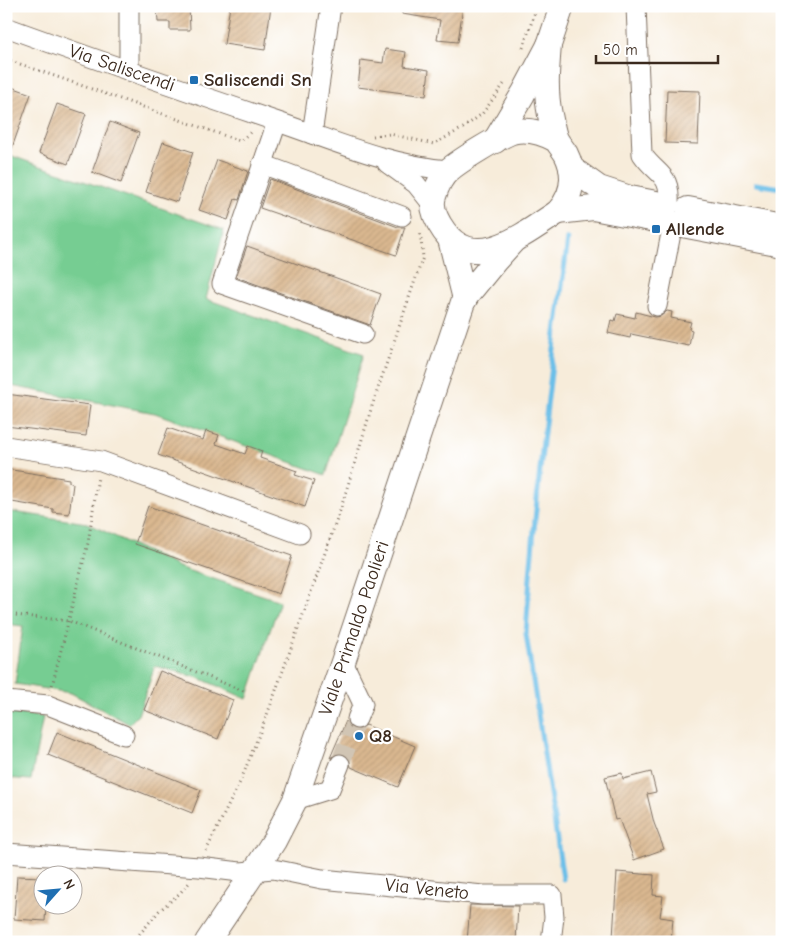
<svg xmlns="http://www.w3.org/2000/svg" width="788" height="948" viewBox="0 0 788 948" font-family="'Comic Neue',sans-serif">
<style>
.park{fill:#76cd92;stroke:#587c58}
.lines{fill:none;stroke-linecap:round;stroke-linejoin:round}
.stream{stroke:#6cbfe8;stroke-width:5}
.building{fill:url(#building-hatch)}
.minor-tunnel{stroke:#d1c5b4;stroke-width:19;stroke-dasharray:19 9;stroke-linecap:butt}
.minor-casing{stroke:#7d6e60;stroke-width:21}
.major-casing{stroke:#7d6e60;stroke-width:26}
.path{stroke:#7d6e60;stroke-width:3;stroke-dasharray:1 4;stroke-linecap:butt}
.minor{stroke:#fff;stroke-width:19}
.major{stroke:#fff;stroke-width:24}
.poi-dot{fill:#1f6fb2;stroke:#fff;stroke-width:2}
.labels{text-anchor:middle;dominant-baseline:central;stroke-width:4.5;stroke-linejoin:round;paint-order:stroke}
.street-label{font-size:19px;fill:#3b2a1e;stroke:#fff}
.poi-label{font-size:19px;font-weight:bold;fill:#3b2a1e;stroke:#fff;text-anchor:start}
</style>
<defs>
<pattern id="building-hatch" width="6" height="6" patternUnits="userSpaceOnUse" patternTransform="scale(1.25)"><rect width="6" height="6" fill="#dab890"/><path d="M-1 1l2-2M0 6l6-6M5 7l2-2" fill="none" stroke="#bc9e7c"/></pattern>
</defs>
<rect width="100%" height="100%" fill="#fff"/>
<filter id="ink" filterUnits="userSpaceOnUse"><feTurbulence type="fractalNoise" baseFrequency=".02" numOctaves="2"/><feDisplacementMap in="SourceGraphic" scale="10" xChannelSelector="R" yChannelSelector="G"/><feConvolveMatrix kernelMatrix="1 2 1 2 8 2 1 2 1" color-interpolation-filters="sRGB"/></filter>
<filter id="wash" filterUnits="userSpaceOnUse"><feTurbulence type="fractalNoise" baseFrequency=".0096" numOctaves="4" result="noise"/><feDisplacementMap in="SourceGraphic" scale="20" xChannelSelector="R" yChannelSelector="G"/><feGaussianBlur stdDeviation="1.12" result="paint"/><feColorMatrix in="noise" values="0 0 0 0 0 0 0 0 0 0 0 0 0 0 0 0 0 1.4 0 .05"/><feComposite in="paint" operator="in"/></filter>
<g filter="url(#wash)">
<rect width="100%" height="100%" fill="#f7ecda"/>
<g class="park">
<polygon points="6,154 224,230 206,299 364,354 326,475 155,413 6,385"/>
<polygon points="6,511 87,523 181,568 280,601 247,699 199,678 155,666 138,715 129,724 71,693 15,684 23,626 6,624"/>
<polygon points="6,712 43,717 31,780 6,778"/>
</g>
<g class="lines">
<g class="stream">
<polyline points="756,184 782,188"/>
<path d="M 563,879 L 526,634 C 534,502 551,370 568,239"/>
</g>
</g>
<g id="blocks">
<g class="building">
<polygon points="157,6 189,6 190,30 170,30 170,22 158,22"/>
<polygon points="230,6 271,6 265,50 224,44"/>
<polygon points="402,6 463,6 458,42 437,40 440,20 402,14"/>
<polygon points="385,49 406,52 404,66 429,70 426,96 358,87 361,60 383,63"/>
<polygon points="6,85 31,94 8,159 6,158"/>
<polygon points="667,90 700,91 698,144 665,143"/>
<polygon points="57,104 86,114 68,164 39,153"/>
<polygon points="110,122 139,133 121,183 92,172"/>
<polygon points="163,142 193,152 177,202 146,192"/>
<polygon points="217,160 248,171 239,200 235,199 228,220 199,210"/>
<polygon points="270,179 398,227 405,227 396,255 260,208"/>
<polygon points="247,246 381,294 370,325 236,277"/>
<polygon points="667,311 672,312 671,318 691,322 689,329 692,330 689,346 631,334 630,338 608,333 611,320 615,321 617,314 635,318 636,312 655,317 661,316"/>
<polygon points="6,394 90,405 86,436 6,426"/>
<polygon points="168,428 203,440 206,431 219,435 216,444 245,454 248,446 262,451 260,458 297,471 295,475 314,481 305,507 158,455"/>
<polygon points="6,469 69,479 69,482 73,484 69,514 53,512 53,509 6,501"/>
<polygon points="148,506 292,556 279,594 135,544"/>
<polygon points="160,671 233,700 218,739 144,710"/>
<polygon points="346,721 349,726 353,730 359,730 366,725 415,746 398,787 351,767 349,757 345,754 338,753 330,758"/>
<polygon points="57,732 201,790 192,813 48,755"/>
<polygon points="651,772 656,792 647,794 654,823 664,849 634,860 619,819 615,820 605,777 622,773 623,779"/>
<polygon points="617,872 654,875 653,895 663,896 660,917 673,919 671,941 613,938"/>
<polygon points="17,876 42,877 42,906 46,906 45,921 14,919"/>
<polygon points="470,905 518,906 516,942 467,942"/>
</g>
</g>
</g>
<g filter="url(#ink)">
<use href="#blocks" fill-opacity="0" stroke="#7d6e60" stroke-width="1"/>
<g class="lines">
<polyline class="minor-tunnel" points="340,764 357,719"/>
<defs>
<g id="minor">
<polyline points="129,6 129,71"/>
<path d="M 636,6 L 642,154 C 658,177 671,172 669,206"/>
<path d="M 6,27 C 96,60 187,91 278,122 C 334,141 389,165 448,170"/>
<polyline points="277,122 222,284 363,334"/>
<polyline points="312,134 331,6"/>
<polyline points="387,163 416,184 432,204"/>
<polyline points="262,164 402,216"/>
<polyline points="657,306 673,223"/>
<polyline points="6,446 101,461 300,534"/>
<polyline points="343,662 363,704 357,719"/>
<polyline points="6,701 48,705 124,735"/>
<polyline points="295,800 330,789 340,764"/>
<polyline points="6,853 199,867 240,872 273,869 322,879 483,895 552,895 554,917 551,942"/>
</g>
<g id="major">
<path d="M 549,45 C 547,69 545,91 550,115 C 552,123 553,134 557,141 C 560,146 563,149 566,154 C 576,174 573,195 558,212 C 527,232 475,275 444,231 C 437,221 430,208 434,196 C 437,186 442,176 449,170 C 459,161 500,136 512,132 C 527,128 543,133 556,140"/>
<polyline points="495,141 523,94 549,45 562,6"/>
<polyline points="571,168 599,188 630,198 656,203"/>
<polyline points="688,209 782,227"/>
<polyline points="558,212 593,208 782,244"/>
<polyline points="450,239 465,299"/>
<path id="s1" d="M 207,942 L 256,869 L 274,841 L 295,800 L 343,662 L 464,299 L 495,261 L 514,240"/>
</g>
</defs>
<use href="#minor" class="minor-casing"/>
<use href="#major" class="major-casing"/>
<g class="path">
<polyline points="523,48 537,6"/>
<polyline points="6,59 240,141 253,130"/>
<polyline points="373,136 390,134 434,144 463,128 482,114 504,84"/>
<polyline points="6,614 69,621 246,692"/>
<polyline points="51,690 88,543 98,477"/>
<polyline points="206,851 241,780 270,707 341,508 373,403 423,257 420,232"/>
<polyline points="133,942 159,911 180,893 189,883"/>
</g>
<use href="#minor" class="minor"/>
<use href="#major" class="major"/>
</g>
</g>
<g class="poi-dot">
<rect x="189" y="75" width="10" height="10" rx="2.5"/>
<rect x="651" y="224" width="10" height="10" rx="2.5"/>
<circle cx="359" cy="736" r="5"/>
</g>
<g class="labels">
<g class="street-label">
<text transform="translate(122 68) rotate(19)">Via Saliscendi</text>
<text stroke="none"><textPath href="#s1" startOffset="349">Viale Primaldo Paolieri</textPath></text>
<text transform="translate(427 889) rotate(6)">Via Veneto</text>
</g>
<g class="poi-label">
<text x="204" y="80">Saliscendi Sn</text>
<text x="666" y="229">Allende</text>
<text x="369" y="736">Q8</text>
</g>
</g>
<rect width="788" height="948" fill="none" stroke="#fff" stroke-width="25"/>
<g transform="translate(58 890) rotate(63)"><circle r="24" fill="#ffffff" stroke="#b1aaa5"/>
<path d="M0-4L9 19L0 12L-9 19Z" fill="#1f6fb2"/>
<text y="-8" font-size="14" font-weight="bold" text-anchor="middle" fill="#3b2a1e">N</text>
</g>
<path d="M596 55v8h122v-8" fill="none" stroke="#3b2a1e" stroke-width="2.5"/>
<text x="603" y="55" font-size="15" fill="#3b2a1e" stroke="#ffffff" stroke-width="4" paint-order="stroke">50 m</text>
</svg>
